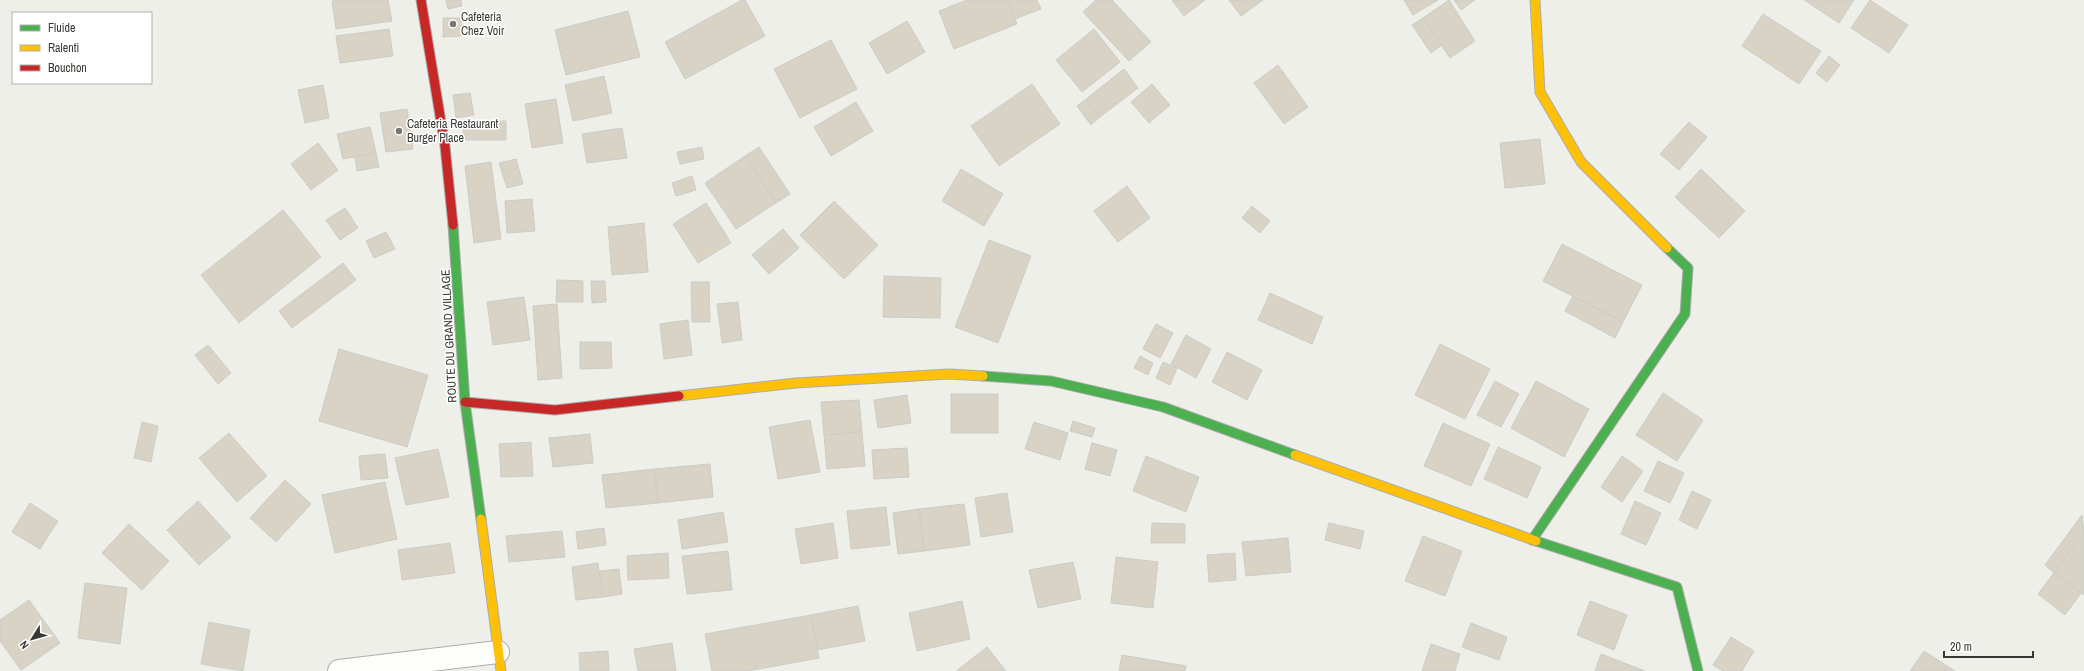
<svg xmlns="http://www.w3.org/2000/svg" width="2084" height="671" viewBox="0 0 2084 671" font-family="'Archivo Narrow',sans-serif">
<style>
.building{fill:#d9d3c5;stroke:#ccccc8}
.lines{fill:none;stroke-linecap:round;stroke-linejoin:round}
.street-casing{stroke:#acaca9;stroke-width:24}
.fast-casing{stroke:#acaca9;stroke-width:11}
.slow-casing{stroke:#acaca9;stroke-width:11}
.jam-casing{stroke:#acaca9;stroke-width:11}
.street{stroke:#fdfdfc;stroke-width:22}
.fast{stroke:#4caf50;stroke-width:9}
.slow{stroke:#ffc107;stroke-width:9}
.jam{stroke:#c62828;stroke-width:9}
.poi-dot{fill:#777773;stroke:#fff;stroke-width:1.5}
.labels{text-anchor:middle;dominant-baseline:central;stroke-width:3;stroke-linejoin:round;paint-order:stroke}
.poi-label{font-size:12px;fill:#373733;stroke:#fff;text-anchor:start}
.street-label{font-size:12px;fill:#373733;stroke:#fff}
</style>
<rect width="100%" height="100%" fill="#efefea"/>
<g class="building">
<polygon points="341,0 388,0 392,21 336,29 332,1"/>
<polygon points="446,0 461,0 462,6 448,9"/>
<polygon points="742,0 745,0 765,36 685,79 665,42"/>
<polygon points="967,0 1008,0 1017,24 954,49 939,11"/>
<polygon points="1008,0 1037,0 1041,9 1015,19"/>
<polygon points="1096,0 1112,0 1151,42 1129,61 1083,12"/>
<polygon points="1172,0 1205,0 1184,16"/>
<polygon points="1229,0 1263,0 1241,16"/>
<polygon points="1404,0 1438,0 1413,15"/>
<polygon points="1449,0 1475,41 1450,58 1423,18"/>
<polygon points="1454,0 1475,0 1461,10"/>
<polygon points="1804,0 1854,0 1839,23"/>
<polygon points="1870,0 1908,25 1889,53 1851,28"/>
<polygon points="628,11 640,57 566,75 555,30"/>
<polygon points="1763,14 1821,51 1799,84 1742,46"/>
<polygon points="443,18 461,18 461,36 443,37"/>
<polygon points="1423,18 1442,45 1431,53 1412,25"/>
<polygon points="907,21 925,52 887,74 869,43"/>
<polygon points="389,29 393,56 340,63 336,36"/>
<polygon points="1094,29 1120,62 1082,92 1056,60"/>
<polygon points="831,40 857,89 800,118 774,69"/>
<polygon points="1829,56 1840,65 1827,82 1816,73"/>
<polygon points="1278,65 1308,107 1284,124 1254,83"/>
<polygon points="1124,69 1138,88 1100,117 1086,99"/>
<polygon points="604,76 612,113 573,121 565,85"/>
<polygon points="1032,84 1060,124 999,166 971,126"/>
<polygon points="1152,84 1170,105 1149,123 1131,102"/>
<polygon points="323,85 329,118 305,123 298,90"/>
<polygon points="470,93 474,115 456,118 453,95"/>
<polygon points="556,99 563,143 532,148 525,104"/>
<polygon points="1086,99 1100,117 1091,125 1077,106"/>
<polygon points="856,102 873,131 831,156 814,127"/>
<polygon points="407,109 413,149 386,152 380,113"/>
<polygon points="463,121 506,121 506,140 464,140"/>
<polygon points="1689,122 1707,137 1679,170 1660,154"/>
<polygon points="370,127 376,153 343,159 337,134"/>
<polygon points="622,128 627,158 587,163 582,134"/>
<polygon points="1540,139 1545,184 1505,188 1500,143"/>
<polygon points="318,143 338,170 311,190 291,164"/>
<polygon points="702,147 704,159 680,164 677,152"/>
<polygon points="759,147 790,194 776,203 745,156"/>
<polygon points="376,153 379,167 357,171 355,157"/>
<polygon points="745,156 776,203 736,229 705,183"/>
<polygon points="516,159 523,184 507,188 499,163"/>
<polygon points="491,162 501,239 474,243 465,166"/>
<polygon points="961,169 1003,194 984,226 942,201"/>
<polygon points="1701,169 1745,211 1719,238 1675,197"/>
<polygon points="692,176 696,190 676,196 672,183"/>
<polygon points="1127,186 1150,218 1118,242 1094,211"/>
<polygon points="532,199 535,231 507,233 505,201"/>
<polygon points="834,201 878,245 856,267 811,224"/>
<polygon points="706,203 731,243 698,263 673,224"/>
<polygon points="1252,206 1270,221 1260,233 1242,218"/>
<polygon points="345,208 358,228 340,240 326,220"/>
<polygon points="283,210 321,257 239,323 201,275"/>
<polygon points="644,223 648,272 612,275 608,227"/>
<polygon points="811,224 856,267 844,279 800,235"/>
<polygon points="783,229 799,248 769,274 752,255"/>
<polygon points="386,232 395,249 374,258 366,241"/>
<polygon points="989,240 1031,256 998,343 955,327"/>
<polygon points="1562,244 1642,285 1623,322 1543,281"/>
<polygon points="343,263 356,280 292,328 279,311"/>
<polygon points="884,276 941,278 940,318 883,317"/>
<polygon points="557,280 583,281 583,302 556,302"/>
<polygon points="591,281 605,281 606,302 592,303"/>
<polygon points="691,282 709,282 710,322 692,322"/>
<polygon points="1270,293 1323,317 1312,344 1258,320"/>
<polygon points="1573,296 1623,322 1615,338 1565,311"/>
<polygon points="524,297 530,340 493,345 487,302"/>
<polygon points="738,302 742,340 722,343 717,304"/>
<polygon points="557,304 562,378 538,380 533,306"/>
<polygon points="688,320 692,355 664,359 660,324"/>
<polygon points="1156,324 1173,333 1160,358 1143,349"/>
<polygon points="1186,335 1211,349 1196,378 1171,364"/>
<polygon points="580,342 611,342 612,368 580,369"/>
<polygon points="1440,344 1490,369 1465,419 1415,395"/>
<polygon points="208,345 231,373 218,384 195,355"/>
<polygon points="339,349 428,375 407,447 319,421"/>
<polygon points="1227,352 1262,370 1247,400 1212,382"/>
<polygon points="1140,356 1153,363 1148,375 1134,368"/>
<polygon points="1163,362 1177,368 1170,385 1156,378"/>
<polygon points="1495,381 1519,394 1501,427 1477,415"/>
<polygon points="1536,381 1589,409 1564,457 1511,428"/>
<polygon points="1663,393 1703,420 1677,461 1636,435"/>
<rect x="951" y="394" width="47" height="39"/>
<polygon points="907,395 911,423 878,428 874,400"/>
<polygon points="859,400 862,432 824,435 821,402"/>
<polygon points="810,420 820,472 778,479 769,427"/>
<polygon points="1073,421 1095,428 1092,437 1070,431"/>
<polygon points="142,422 158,426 151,462 134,458"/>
<polygon points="1034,422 1068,433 1060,460 1025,449"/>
<polygon points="1443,423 1490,444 1471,486 1424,466"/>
<polygon points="862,432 865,466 827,469 824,435"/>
<polygon points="229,433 267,476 237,502 199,458"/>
<polygon points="590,434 593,463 553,467 549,438"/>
<polygon points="531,442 533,476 501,477 499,444"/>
<polygon points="1092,443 1117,450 1110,476 1085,469"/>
<polygon points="1498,447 1541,467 1527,498 1484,479"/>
<polygon points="907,448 909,477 874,479 872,450"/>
<polygon points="438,449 449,497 406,505 395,458"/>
<polygon points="385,454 388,478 361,480 359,456"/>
<polygon points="1146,456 1199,477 1186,512 1133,491"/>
<polygon points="1622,456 1643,471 1622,502 1601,487"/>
<polygon points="1658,461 1684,473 1670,503 1644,491"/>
<polygon points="710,464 713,497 658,503 654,469"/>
<polygon points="654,469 658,503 606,508 602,475"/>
<polygon points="285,480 311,504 276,542 250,518"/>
<polygon points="385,482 397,539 335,553 322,495"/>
<polygon points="1692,491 1711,500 1697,529 1679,520"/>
<polygon points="1007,493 1013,532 981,537 975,498"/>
<polygon points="198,501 231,537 199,565 167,530"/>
<polygon points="1635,501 1661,513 1646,545 1621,534"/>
<polygon points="30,503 58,521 40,549 12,532"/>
<polygon points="964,504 970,545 924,551 919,509"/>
<polygon points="886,507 890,545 851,549 847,511"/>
<polygon points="919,509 924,551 898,554 893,513"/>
<polygon points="723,512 728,542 682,549 678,520"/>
<polygon points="2082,515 2084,533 2054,573 2045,565"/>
<polygon points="833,523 838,558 801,564 795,529"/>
<polygon points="1152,523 1185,524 1185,543 1151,543"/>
<polygon points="1329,523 1364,531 1360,549 1325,540"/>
<polygon points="129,524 169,561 142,590 102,553"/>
<polygon points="604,528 606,545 578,549 576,532"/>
<polygon points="562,531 565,557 509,562 506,536"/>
<polygon points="2084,533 2084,595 2054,573"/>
<polygon points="1423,536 1462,551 1445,596 1405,581"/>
<polygon points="1288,538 1291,572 1246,576 1242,542"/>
<polygon points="450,543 455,573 402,580 398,550"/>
<polygon points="728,551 732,590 687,594 682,556"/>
<polygon points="668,553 669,578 628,580 627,556"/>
<polygon points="1235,553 1236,580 1209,582 1207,555"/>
<polygon points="1116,557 1158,562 1153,608 1111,603"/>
<polygon points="1073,562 1081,599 1038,608 1029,570"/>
<polygon points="598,563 603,597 576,600 572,567"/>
<polygon points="619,569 622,594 603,597 599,571"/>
<polygon points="2054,573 2081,593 2065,615 2038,594"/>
<polygon points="85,583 127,588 120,644 78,638"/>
<polygon points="29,600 60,643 21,670 0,641 0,620"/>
<polygon points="962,601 970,639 917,651 909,613"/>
<polygon points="1590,601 1627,615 1614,650 1577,635"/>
<polygon points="858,606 865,641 817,650 811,615"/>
<polygon points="811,615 819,658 748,671 712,671 705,634"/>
<polygon points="209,622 250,630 243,671 201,664"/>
<polygon points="1471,623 1507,637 1499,660 1462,647"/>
<polygon points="1731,637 1754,651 1742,671 1723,671 1713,665"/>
<polygon points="672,643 676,671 638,671 634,649"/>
<polygon points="1431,644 1460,654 1455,671 1422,671"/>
<polygon points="987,647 1006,671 956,671"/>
<polygon points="608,651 609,671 580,671 579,653"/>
<polygon points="1924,651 1955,671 1910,671"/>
<polygon points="1601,654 1645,671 1595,671"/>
<polygon points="1122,655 1186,666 1185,671 1119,671"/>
</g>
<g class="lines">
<defs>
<polyline id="street" points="339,671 498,652"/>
<g id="fast">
<polyline points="453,225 465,402 481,519"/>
<polyline points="983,376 1051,381 1163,407 1295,455"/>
<polyline points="1532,540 1685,314 1688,268 1667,248"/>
<polyline points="1536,541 1677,587 1698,671"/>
</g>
<g id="slow">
<polyline points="1535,0 1540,92 1581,162 1667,248"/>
<polyline points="679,396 796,383 949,374 983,376"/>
<polyline points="1295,455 1536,541"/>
<polyline points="481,519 501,671"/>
</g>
<g id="jam">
<polyline points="421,0 445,146 453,225"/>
<polyline points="465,402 555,410 679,396"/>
</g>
</defs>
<use href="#street" class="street-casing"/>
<use href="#fast" class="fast-casing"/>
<use href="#slow" class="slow-casing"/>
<use href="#jam" class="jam-casing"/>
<use href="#street" class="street"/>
<use href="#fast" class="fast"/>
<use href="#slow" class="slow"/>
<use href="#jam" class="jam"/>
</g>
<g class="poi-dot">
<circle cx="453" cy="24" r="4"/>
<circle cx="399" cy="131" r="4"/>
</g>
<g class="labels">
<g class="poi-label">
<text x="461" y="17">Cafeteria<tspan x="461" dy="14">Chez Voir</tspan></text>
<text x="407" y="124">Cafeteria Restaurant<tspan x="407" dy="14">Burger Place</tspan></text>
</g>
<g class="street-label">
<text transform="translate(449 336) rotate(-93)">ROUTE DU GRAND VILLAGE</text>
</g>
</g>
<rect x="12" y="12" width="140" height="72" fill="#ffffff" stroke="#afafad"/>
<rect x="20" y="25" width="20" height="6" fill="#4caf50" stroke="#afafad"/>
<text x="48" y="32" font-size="12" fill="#373733">Fluide</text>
<rect x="20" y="45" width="20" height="6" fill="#ffc107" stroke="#afafad"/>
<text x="48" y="52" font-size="12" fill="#373733">Ralenti</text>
<rect x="20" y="65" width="20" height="6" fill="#c62828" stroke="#afafad"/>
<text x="48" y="72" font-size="12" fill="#373733">Bouchon</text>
<g transform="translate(32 639) rotate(233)" stroke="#ffffff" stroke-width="3" paint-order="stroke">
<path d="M0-3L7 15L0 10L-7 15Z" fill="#373733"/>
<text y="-6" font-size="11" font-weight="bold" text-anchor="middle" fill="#373733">N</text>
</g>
<path d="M1944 651v6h89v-6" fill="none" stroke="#373733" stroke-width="2"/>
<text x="1950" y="651" font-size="12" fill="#373733" stroke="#ffffff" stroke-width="3" paint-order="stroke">20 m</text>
</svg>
